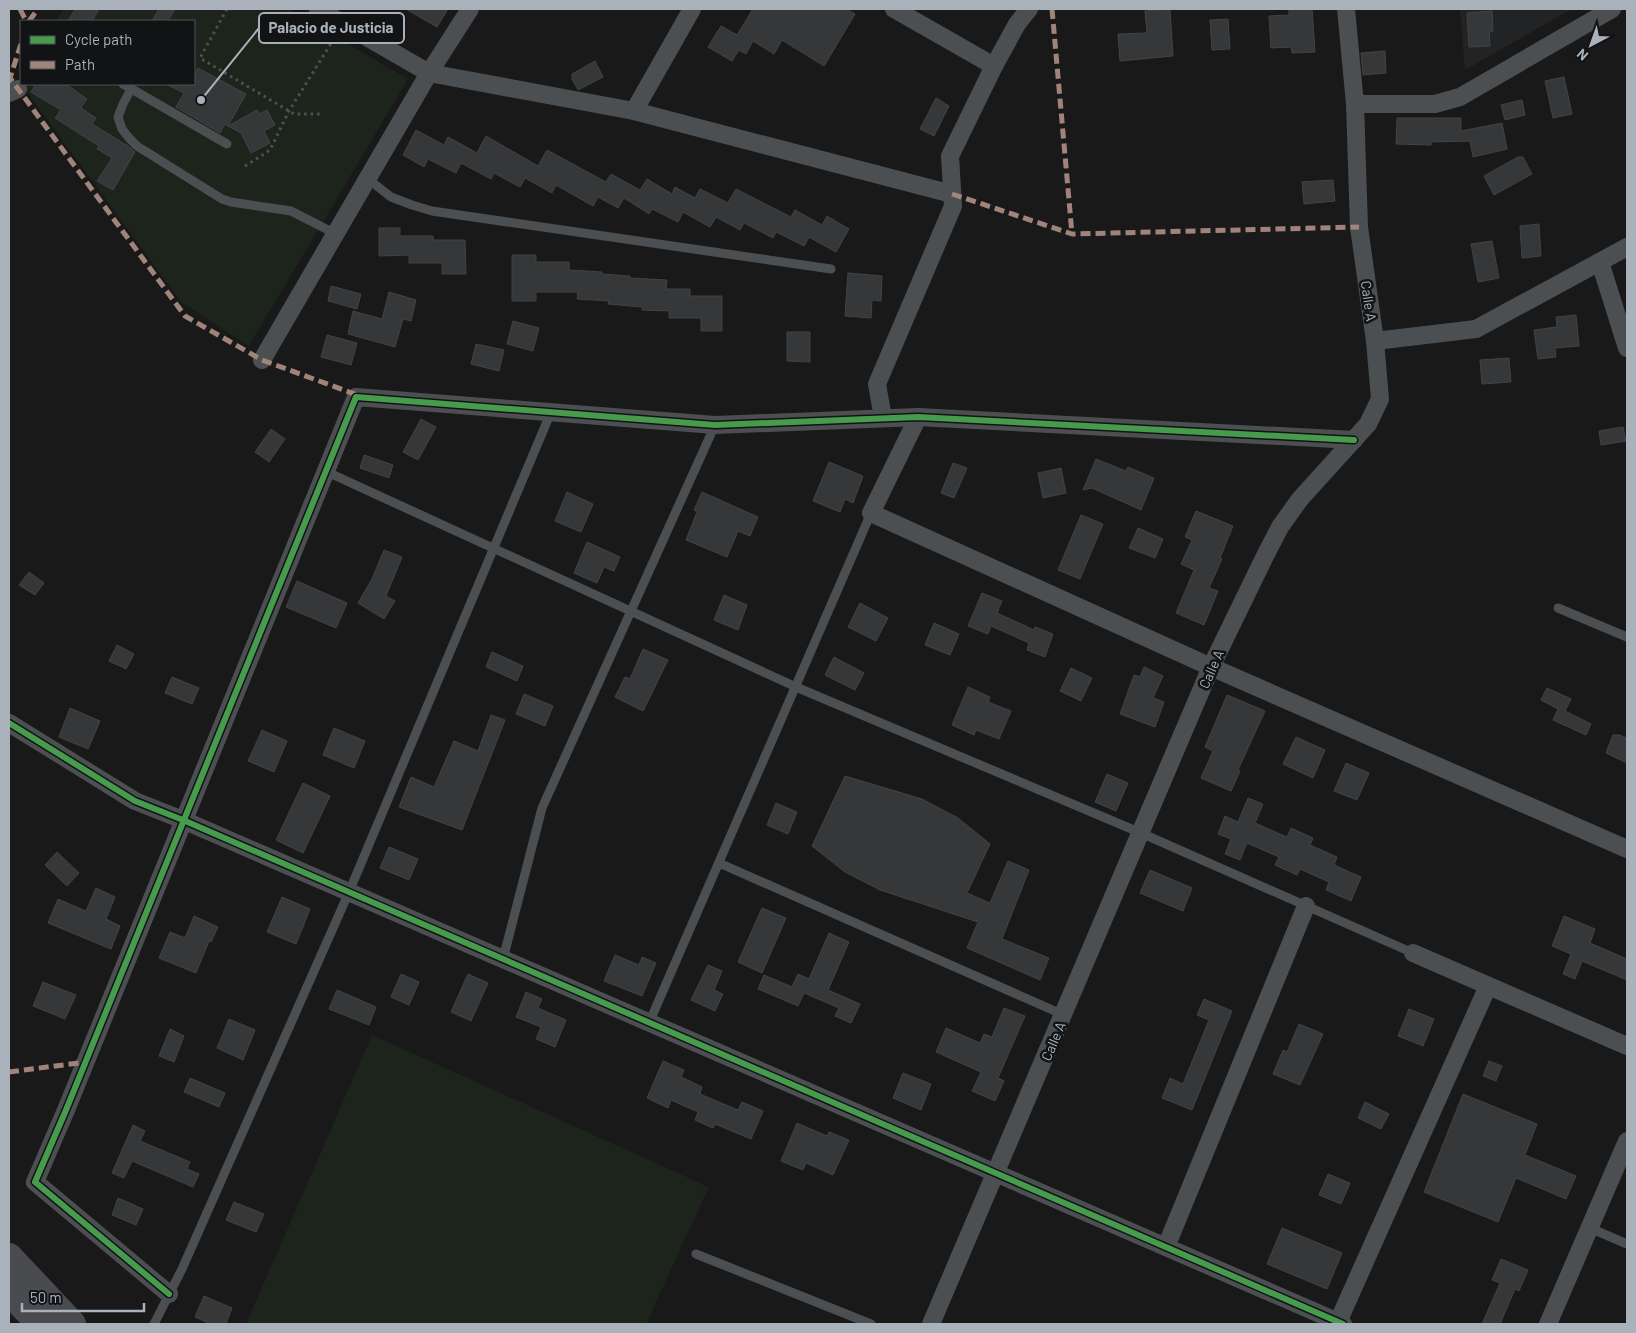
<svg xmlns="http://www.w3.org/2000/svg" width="1636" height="1333" viewBox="0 0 1636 1333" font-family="Barlow,sans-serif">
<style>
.built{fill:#222325}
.green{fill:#1c241c}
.building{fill:#363738;stroke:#414345}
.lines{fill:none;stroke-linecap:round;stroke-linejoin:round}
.path{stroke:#4f5053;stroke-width:3;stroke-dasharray:2.5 4;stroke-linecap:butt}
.service{stroke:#4c4f52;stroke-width:9}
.minor{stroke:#4c4f52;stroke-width:18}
.trunk{stroke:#4a4b4e;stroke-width:28}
.quiet{stroke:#a18479;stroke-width:5;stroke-dasharray:10 5;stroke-linecap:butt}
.cycleway-casing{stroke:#121315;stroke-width:9}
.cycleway{stroke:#469c4c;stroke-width:6}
.labels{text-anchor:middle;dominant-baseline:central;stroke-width:5;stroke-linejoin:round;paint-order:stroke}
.street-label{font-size:14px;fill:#a9b1bb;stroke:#121315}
.leader{fill:none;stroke:#a9b1bb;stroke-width:2}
.callout-dot{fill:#a9b1bb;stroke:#121315;stroke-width:2}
.callout{fill:#121315;stroke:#a9b1bb;stroke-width:2}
.callout-label{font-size:15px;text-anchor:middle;font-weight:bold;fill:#a9b1bb}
</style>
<rect width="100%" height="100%" fill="#191919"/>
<polygon class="built" points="1460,9 1572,9 1465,70"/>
<g class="green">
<polygon points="63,9 289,9 408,79 249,346 181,302 22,85 194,84 194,21 56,21"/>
<polygon points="372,1035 709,1187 646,1324 246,1324"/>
</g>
<g class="building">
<polygon points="75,9 99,9 92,21 68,21"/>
<polygon points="159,9 175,9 168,21 152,21"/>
<polygon points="406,9 448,9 437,27"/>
<polygon points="753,9 846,9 855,14 824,66 782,40 774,54 753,41 746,54 739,50 732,61 708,47 721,26 737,35"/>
<polygon points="1170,9 1173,56 1120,61 1118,34 1147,33 1145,11"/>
<polygon points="1289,9 1312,9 1315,52 1292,53 1291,47 1271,48 1269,16 1289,15"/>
<polygon points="1492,11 1493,31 1489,32 1490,46 1469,47 1467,13"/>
<polygon points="1228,19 1230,49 1212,50 1210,20"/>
<polygon points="1385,51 1386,73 1363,75 1361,53"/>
<polygon points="595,61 603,77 578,90 572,79 572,74"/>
<polygon points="198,68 246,94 228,126 225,124 220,133 176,107 184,93 166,84 194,84 194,76"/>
<polygon points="1564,77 1572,114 1553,118 1545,81"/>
<polygon points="36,84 66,84 87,99 81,108 96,118 92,124 128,146 135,152 113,190 97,181 112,158 97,149 99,146 55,118 61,110 31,92"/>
<polygon points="936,98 949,106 934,136 920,129"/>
<polygon points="1522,100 1525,115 1505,120 1501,105"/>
<polygon points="257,110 259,114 267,110 275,125 264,131 270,143 251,153 241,133 228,126"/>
<polygon points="1397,118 1461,118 1461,131 1502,123 1507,149 1473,157 1470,141 1431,142 1431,145 1396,144"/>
<polygon points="416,130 444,145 448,137 477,153 486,136 538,166 547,150 606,182 611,174 640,190 647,179 672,194 675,187 695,198 700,189 728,203 736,189 791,217 795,210 822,225 827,216 849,229 836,252 809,237 804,246 776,232 773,238 744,223 740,230 716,217 710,227 683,212 678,222 652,209 649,214 624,198 618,208 598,197 593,206 556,185 552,193 525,178 520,187 494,173 491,179 461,163 456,173 428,159 424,167 403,155"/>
<polygon points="1518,157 1523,157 1532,174 1494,195 1484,176"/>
<polygon points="1333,180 1335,201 1304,204 1302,182"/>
<polygon points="1539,224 1541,256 1522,258 1520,226"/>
<polygon points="379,228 400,228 400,236 433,236 433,240 465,240 466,274 442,274 442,263 409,263 409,255 379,256"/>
<polygon points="1492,241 1499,278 1478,282 1471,244"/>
<polygon points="512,255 536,255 536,262 569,262 569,270 602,272 602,274 630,276 630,278 667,280 666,289 690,289 690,296 722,296 722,331 701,331 701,318 669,318 669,311 642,310 642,307 608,304 609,301 577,299 578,292 536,292 536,301 512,301"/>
<polygon points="848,273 882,276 881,301 872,300 871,318 845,316"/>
<polygon points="331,286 361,294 357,309 328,301"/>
<polygon points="389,292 416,300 411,321 403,319 395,347 348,334 353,311 382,319"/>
<polygon points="1576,315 1579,346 1555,348 1556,357 1538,359 1534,330 1557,327 1556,317"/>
<polygon points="513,321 539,328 533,351 507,344"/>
<polygon points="787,332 810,332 810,362 787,361"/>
<polygon points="327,335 357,343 351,365 321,357"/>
<polygon points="476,344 504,350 499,371 471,364"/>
<polygon points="1509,358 1511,382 1482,384 1480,360"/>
<polygon points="421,419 436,427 418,460 403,452"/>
<polygon points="1623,427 1626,441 1601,445 1599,431"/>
<polygon points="271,429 285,439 269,462 255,452"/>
<polygon points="364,455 393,465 389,478 360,468"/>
<polygon points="1096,459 1126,471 1128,467 1154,478 1141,510 1092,488 1083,490"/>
<polygon points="829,462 863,476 853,503 845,499 840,512 813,501"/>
<polygon points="953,463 967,468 954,498 941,493"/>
<polygon points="1061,468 1066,493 1043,498 1038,473"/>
<polygon points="567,492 593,504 581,532 555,521"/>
<polygon points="702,492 758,517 750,536 738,531 727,557 686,540 697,512 694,510"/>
<polygon points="1196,511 1233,526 1220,558 1222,559 1209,588 1218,591 1204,625 1176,613 1194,570 1181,564 1192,540 1185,537"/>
<polygon points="1081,515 1103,524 1080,579 1058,570"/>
<polygon points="1138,528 1163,539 1155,558 1129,548"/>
<polygon points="587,542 620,557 614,571 604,567 597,583 574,573"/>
<polygon points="384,550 402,557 386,596 395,601 384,619 358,603 372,579"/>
<polygon points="29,572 44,583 35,595 19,585"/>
<polygon points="297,581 347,603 336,628 286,607"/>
<polygon points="982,593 1002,601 997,613 1034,630 1035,627 1053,634 1045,657 1027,650 1029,643 991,626 988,634 968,626"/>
<polygon points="724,595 747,605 738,630 714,620"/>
<polygon points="860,603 888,618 876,641 848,627"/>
<polygon points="934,623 959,634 950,655 925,645"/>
<polygon points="117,645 134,654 126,669 109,661"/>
<polygon points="643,649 668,660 643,711 615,697 625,677 630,679"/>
<polygon points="492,652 523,666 517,681 486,667"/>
<polygon points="834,657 864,673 855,690 825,675"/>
<polygon points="1144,667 1163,676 1153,698 1164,702 1155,727 1120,714 1134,675 1140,677"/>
<polygon points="1071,668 1092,678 1081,701 1060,691"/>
<polygon points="172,677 199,688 192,704 165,693"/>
<polygon points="968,687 990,697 988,702 1011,711 999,739 976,730 974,735 952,725"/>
<polygon points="1547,688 1571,699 1565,711 1591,724 1586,735 1553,720 1558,709 1541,700"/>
<polygon points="524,694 553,706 545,726 516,714"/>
<polygon points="1227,695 1265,711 1238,770 1240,771 1231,791 1201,778 1213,751 1205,747"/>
<polygon points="70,708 100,721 88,749 59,737"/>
<polygon points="491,715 505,720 462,830 399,807 411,777 434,787 454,741 478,751"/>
<polygon points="334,728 365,741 354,768 323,755"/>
<polygon points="262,730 287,741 274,772 248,761"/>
<polygon points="1613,735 1619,735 1627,738 1627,763 1606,753"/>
<polygon points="1296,737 1325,750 1313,778 1283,764"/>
<polygon points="1346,763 1369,773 1357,800 1334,791"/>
<polygon points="1107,774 1128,783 1116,811 1095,802"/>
<polygon points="845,776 922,799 958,818 990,844 967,893 990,903 1008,861 1029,870 1002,939 1049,958 1040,980 967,948 978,922 880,890 845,872 812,846"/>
<polygon points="303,783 330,796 303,853 276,840"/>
<polygon points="1248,798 1263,804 1255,823 1287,837 1291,828 1313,838 1310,845 1337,857 1334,865 1361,877 1351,901 1326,890 1329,882 1300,869 1297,875 1275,865 1279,857 1247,843 1240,860 1225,854 1231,839 1218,834 1225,816 1238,822"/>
<polygon points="776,803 797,812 788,834 767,825"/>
<polygon points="389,847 418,859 409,880 380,868"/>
<polygon points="57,852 79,873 67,886 45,865"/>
<polygon points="1150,870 1192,888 1183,911 1140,893"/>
<polygon points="96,888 115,897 106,919 120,926 111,949 48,923 58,899 86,911"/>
<polygon points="282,897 310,909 296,944 267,932"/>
<polygon points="762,908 786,918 762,973 738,962"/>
<polygon points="194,916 218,927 211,942 209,941 196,973 159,958 170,932 185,938"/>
<polygon points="1564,916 1595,929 1590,943 1627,959 1627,980 1582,961 1575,979 1563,974 1571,954 1552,946"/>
<polygon points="829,933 849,942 828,990 860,1004 851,1023 835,1016 839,1008 804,993 798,1006 758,989 764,975 792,987 798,974 809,979"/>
<polygon points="615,955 639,965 642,957 656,963 642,996 604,981"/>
<polygon points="708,965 722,971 714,990 723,994 715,1011 691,1000"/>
<polygon points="401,974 419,982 409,1005 391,997"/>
<polygon points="468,974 488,983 471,1021 451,1012"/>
<polygon points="43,982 76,995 65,1019 33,1006"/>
<polygon points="337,990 376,1007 369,1025 329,1009"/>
<polygon points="526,992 542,999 538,1008 566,1020 555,1047 536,1039 541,1027 516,1017"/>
<polygon points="1204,999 1232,1011 1192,1110 1162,1098 1170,1078 1183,1084 1209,1020 1197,1015"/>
<polygon points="1004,1008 1025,1016 998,1078 1004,1081 995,1101 972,1091 981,1072 936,1052 946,1028 980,1043 984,1034 992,1037"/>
<polygon points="1409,1009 1434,1019 1423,1046 1398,1036"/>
<polygon points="229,1019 255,1030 243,1060 217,1048"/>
<polygon points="1299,1024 1323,1034 1300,1085 1273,1074 1283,1050 1287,1052"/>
<polygon points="170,1029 184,1036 174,1062 159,1056"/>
<polygon points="663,1061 684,1070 681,1077 702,1087 700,1094 738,1110 742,1102 763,1111 751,1139 715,1124 713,1128 695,1120 698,1112 671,1100 668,1108 647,1098"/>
<polygon points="1489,1061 1502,1066 1496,1081 1483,1076"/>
<polygon points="903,1073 931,1084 921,1110 893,1098"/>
<polygon points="190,1078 225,1093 219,1107 184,1092"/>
<polygon points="1463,1094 1537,1124 1525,1155 1576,1176 1566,1199 1516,1178 1498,1222 1424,1192"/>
<polygon points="1365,1102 1389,1114 1381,1129 1358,1118"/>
<polygon points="797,1123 827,1136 829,1132 849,1140 833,1175 806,1163 803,1170 781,1161"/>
<polygon points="133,1125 145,1131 140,1141 190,1162 187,1169 199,1174 193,1187 132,1161 124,1178 112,1173"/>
<polygon points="1328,1174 1350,1183 1341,1204 1319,1195"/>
<polygon points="118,1198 143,1209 136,1225 112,1215"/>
<polygon points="234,1202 264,1214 256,1232 226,1220"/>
<polygon points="1282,1228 1342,1253 1327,1289 1267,1264"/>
<polygon points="1501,1259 1528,1270 1519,1291 1515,1289 1500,1324 1482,1324 1500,1283 1492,1280"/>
<polygon points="204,1296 232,1308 226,1324 211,1324 195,1317"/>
</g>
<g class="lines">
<g class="path">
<polyline points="227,9 200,58 294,114 322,114"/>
<polyline points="245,166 270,150 289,111 335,37"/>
</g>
<g class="service">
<polyline points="123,84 227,144"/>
<polyline points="131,89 123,104 118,117 122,129 129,138 137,146 222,199 231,202 291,211 336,234"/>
<polyline points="368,179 391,197 412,205 432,211 831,269"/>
<polyline points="325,471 796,687 1141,833 1413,953"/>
<polyline points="1558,608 1627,637"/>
<polyline points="719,863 1064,1015"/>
<polyline points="503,959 542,808 715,425"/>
<polyline points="649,1023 871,513"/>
<polyline points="1590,1228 1627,1244"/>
<polyline points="696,1254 871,1324"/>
<polyline points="154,1324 182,1269 349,892 551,412"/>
</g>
<g class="minor">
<polyline points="318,9 429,73 634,111 952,194"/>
<polyline points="894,9 994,66"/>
<polyline points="9,93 18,89"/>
<polyline points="1355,104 1435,104 1460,97 1612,9"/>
<polyline points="634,111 692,9"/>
<polyline points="1600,262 1627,348"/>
<polyline points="1375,341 1476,329 1627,247"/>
<polyline points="262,360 429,73 470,9"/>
<polyline points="918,417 871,513 1211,667 1627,849"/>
<polyline points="883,418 877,384 953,206 950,156 994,66 1017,24 1029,9"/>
<polyline points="9,723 135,801 183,820 1343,1324"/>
<polyline points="1413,953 1627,1046"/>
<polyline points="1166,1247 1306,906"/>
<polyline points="169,1294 35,1182 66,1110 356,397 715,425 918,417 1354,440"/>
<polyline points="1338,1322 1488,986"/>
<polyline points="931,1324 1211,667 1266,554 1280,527 1300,499 1368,424 1380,399 1375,341 1359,227 1355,104 1346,9"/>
<polyline points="1548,1324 1627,1141"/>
</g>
<g class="trunk">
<polyline points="9,1257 72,1324"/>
<polyline points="9,1292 41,1324"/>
</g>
<g class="quiet">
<polyline points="20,9 26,21"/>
<polyline points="1052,9 1072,234"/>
<polyline points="29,21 38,9"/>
<polyline points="21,44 10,78 185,316 262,360 360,396"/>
<polyline points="952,194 1072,234 1359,227"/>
<polyline points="9,1072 86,1062"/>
</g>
<defs>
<g id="cycleway">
<polyline points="9,723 135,801 183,820 1343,1324"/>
<polyline points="169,1294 35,1182 66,1110 356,397 715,425 918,417 1354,440"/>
</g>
</defs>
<use href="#cycleway" class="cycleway-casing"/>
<use href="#cycleway" class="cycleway"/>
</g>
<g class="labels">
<g class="street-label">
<text transform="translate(1369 301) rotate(82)">Calle A</text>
<text transform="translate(1211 669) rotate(-66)">Calle A</text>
<text transform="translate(1053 1041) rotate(-67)">Calle A</text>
</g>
</g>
<path class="leader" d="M201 100L259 28"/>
<circle class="callout-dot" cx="201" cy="100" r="5"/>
<rect class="callout" x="259" y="13" width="145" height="30" rx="5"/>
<g class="callout-label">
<text x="331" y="33">Palacio de Justicia</text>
</g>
<rect width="1636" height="1333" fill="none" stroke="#a9b1bb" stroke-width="20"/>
<rect x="20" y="20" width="175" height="65" fill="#121315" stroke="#4e5257"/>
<rect x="30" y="36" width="25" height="8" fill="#469c4c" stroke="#4e5257"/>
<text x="65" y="45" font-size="15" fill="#a9b1bb">Cycle path</text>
<rect x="30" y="61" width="25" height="8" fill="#a18479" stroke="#4e5257"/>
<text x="65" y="70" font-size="15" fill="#a9b1bb">Path</text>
<g transform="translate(1591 45) rotate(221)" stroke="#121315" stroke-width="4" paint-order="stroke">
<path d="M0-4L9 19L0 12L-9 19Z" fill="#a9b1bb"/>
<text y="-8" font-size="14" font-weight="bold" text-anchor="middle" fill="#a9b1bb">N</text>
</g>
<path d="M22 1303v8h122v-8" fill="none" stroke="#a9b1bb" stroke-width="2.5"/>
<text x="30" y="1303" font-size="15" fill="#a9b1bb" stroke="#121315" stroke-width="4" paint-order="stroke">50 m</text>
</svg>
